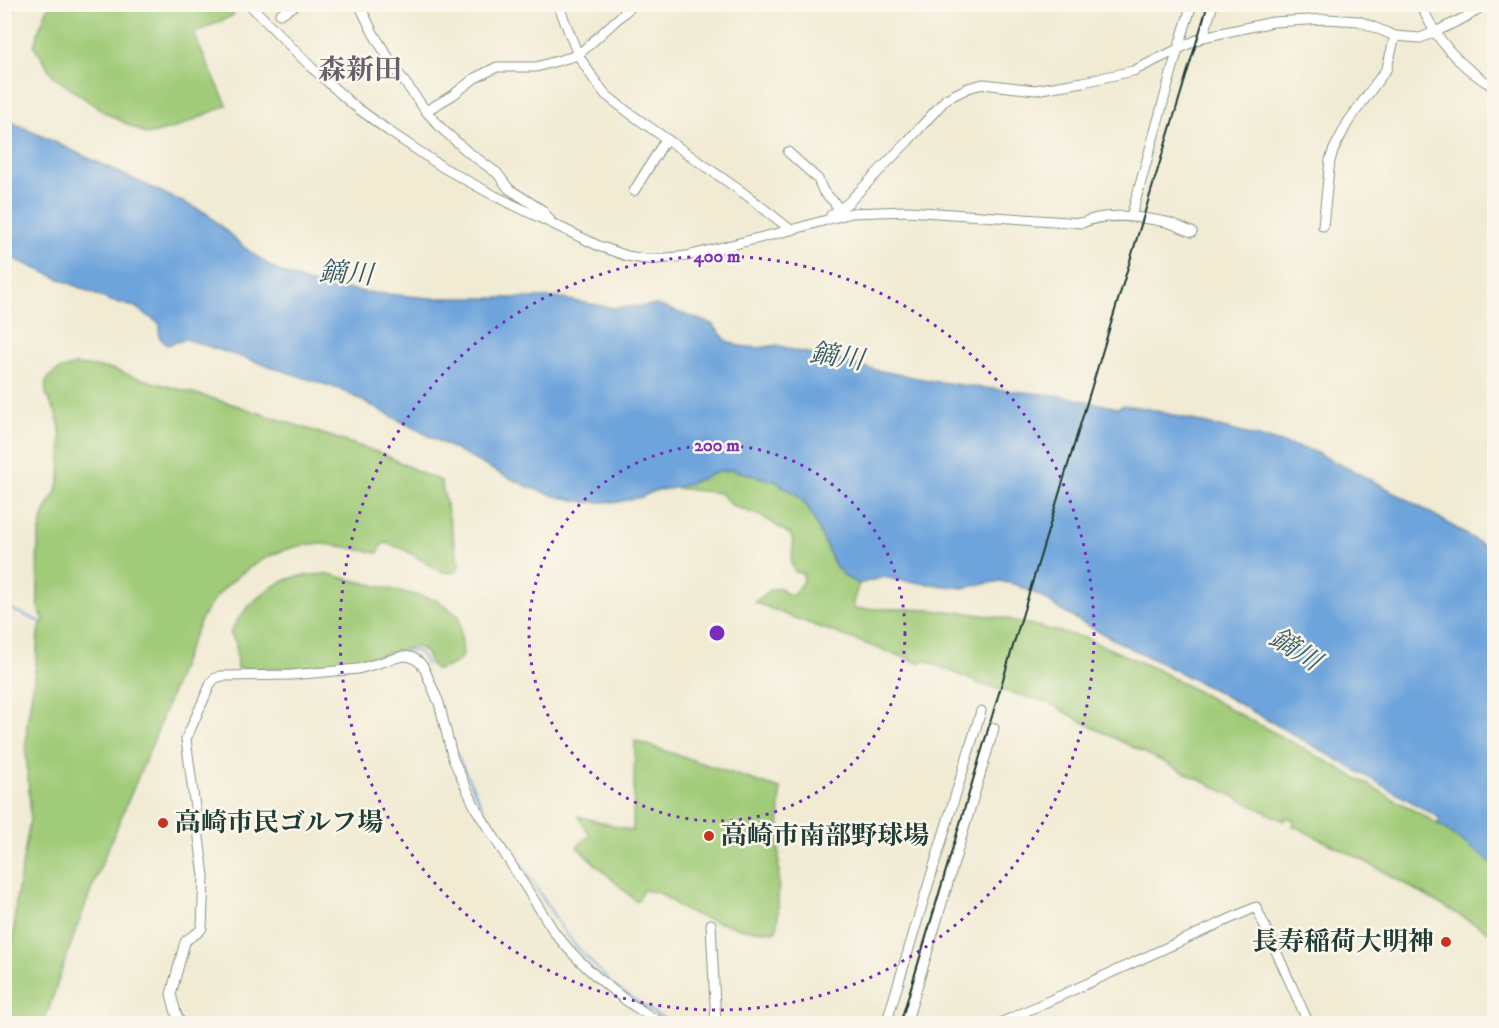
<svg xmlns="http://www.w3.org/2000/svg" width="1499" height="1028" viewBox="0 0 1499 1028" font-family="'IM FELL DW Pica','Noto Serif JP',serif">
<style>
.green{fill:#a0cb78;stroke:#608456;stroke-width:1.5}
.water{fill:#6ea4dc;stroke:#467088;stroke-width:1.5}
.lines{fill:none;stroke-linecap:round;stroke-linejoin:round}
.stream{stroke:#6ea4dc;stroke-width:2}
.minor-casing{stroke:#889484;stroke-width:11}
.minor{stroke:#fff;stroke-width:9}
.rail{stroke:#1f3d34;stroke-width:2}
.ring{fill:none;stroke:#7b2cbf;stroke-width:3;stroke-dasharray:3 6}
.poi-dot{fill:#c8321e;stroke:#fbf7ec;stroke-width:2}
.labels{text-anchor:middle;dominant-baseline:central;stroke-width:5;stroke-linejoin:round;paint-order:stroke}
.poi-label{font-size:26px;font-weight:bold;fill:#1f3d34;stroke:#fbf7ec;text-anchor:start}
.water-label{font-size:27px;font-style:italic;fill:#375c66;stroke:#fbf7ec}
.quarter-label{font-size:28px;font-weight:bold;fill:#66606c;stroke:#fbf7ec}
.centre{fill:#7b2cbf;stroke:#fbf7ec;stroke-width:3}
.ring-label{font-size:18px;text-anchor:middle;font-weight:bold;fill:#7b2cbf;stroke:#fbf7ec;stroke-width:5;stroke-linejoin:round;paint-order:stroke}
</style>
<rect width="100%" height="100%" fill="#fbf7ec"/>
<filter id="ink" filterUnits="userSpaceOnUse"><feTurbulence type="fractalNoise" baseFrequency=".0167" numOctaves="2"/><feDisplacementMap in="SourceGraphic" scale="12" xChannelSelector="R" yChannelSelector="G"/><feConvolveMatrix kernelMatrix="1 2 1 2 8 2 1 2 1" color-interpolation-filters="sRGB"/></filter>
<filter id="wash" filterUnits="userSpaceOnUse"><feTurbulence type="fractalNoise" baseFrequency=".008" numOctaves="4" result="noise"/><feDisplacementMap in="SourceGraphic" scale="24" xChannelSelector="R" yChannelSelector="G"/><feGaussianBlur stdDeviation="1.35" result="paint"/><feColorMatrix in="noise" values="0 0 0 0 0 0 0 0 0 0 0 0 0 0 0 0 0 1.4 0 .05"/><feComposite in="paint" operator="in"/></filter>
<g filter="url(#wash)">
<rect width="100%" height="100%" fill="#f1ebd4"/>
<g class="green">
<polygon points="230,4 235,12 232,16 198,31 195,33 199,46 227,105 178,127 148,135 104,112 54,77 34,46 39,30 49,5"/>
<path d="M 76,365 L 112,369 L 135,377 L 235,405 L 383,454 L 421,473 L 441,481 L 459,564 L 456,572 C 440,577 418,556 403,549 C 398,547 391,545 385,543 L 382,545 L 378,553 C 358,550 331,542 311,544 C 284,547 258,560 237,577 C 223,588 210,603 202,618 C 181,660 168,706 150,749 C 118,825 84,902 58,981 C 54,995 48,1009 44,1023 L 5,1023 L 5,987 L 8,974 L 8,961 L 14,931 L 16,901 L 30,820 L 30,804 L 26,753 L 27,724 L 36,665 L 38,633 L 44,618 C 41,615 40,614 39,611 C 37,603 38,595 38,588 C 37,563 36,538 44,515 C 49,501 59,491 60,477 C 62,455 63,434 56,413 C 52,404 43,394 46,383 C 49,371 65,368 76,365 Z"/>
<polygon points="733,470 775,481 797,495 808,507 836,567 847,578 859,584 853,602 853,609 910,609 960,612 1003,618 1085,638 1156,669 1328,762 1438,824 1494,864 1494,935 1363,860 1293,826 1295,821 1286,817 1284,821 1094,728 1049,703 980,684 925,660 919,663 789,616 755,602 772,589 781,588 787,594 793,595 804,580 803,574 795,572 791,563 793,547 793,541 791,535 763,517 732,505 720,493 675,488 720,471"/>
<path d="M 327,574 L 436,600 L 459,616 L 463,654 C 458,664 447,668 436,670 C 425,662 430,647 412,647 L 356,661 L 332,664 L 291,669 L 237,669 L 236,643 L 230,633 C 242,610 264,588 289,579 C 301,575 315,575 327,574 Z"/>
<polygon points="635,741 780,789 778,914 777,928 774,932 743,929 713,921 685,911 658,892 643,890 637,902 577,847 590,835 578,816 633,831"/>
</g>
<polygon class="water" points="5,119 206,213 244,247 276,270 309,283 365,292 430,298 557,298 614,308 657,305 712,324 728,342 739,346 759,348 777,345 797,351 827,357 871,369 933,381 974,387 1062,396 1118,408 1123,405 1145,408 1313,451 1383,486 1441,519 1494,552 1494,864 1438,824 1440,818 1220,693 1107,636 1060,610 1044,598 1017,585 1000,581 963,588 897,580 884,577 859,584 847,578 836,567 808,507 797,495 775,481 733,470 720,471 693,482 675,488 654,491 642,497 618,502 585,502 555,496 529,487 503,475 342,390 186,339 167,345 159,337 160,324 135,307 108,300 12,258 9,321 5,347"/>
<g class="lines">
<g class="stream">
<polyline points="4,606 40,622"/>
<path d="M 402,652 C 417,648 420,651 427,665"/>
<polyline points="346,666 388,656"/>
<polyline points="455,750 485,813 527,873 563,930 575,945 613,985 657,1015 677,1024"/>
</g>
</g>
</g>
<g filter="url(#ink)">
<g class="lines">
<defs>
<g id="minor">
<path d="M 249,4 L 311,67 L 352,104 L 390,132 L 444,168 L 495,196 L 599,246 L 627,256 L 645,259 L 657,259 L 687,256 L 791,230 L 851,213 L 908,211 L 1082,223 C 1104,212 1142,217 1166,222 C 1175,224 1183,229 1192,232"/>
<polyline points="359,4 373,33 398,73 426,111 442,129 468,152 497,173 509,189 542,210 550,220"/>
<polyline points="558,4 578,55 593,78 606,95 628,112 745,194 791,230"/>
<path d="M 1421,4 C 1435,40 1462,68 1494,87"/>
<polyline points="280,14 298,4"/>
<polyline points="1203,37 1213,4"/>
<polyline points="426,111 453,95 475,78 497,67 536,67 578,55 634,4"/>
<polyline points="788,152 818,179 823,191 834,202 841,213"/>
<polyline points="634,191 666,139"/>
<polyline points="831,215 848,203 908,141 946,99 968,88 983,84 1035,90 1083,82 1133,71 1203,37 1273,22 1326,19 1359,21 1395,36 1420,38 1435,32 1468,16 1485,4"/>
<polyline points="1131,217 1178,49 1192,4"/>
<polyline points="1323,226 1330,160 1334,149 1348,122 1387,68 1395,36"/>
<polyline points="711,924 716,1024"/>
<path d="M 181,1024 L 176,1013 L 171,994 L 185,942 C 189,936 198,935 202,928 L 204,876 L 186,739 L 211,683 L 214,679 L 221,676 L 291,675 L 358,669 L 403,656 C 413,656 419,660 424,668 L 439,703 L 453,759 L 476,809 L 555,933 C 577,961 602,983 631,1004 C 642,1011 652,1018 664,1024"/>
<polyline points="886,1024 981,711"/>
<polyline points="906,1024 994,728"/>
<polyline points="998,1024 1256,907 1309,1024"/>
</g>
</defs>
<use href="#minor" class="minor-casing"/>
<use href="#minor" class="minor"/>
<g class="rail">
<polyline points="4,14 22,4"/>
<polyline points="900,1024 1013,646 1208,4"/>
</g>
</g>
</g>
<g class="ring">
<circle cx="717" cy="633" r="188"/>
<circle cx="717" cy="633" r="377"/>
</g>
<g class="poi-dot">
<circle cx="163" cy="823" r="6"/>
<circle cx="709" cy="836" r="6"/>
<circle cx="1446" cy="942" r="6"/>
</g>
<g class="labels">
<g class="poi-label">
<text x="175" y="823">高崎市民ゴルフ場</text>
<text x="721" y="836">高崎市南部野球場</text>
<text x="1434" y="942" text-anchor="end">長寿稲荷大明神</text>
</g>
<g class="water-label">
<text transform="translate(346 274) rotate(4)">鏑川</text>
<text transform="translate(837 357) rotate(9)">鏑川</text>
<text transform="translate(1295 650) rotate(33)">鏑川</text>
</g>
<g class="quarter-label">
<text x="360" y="70">森新田</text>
</g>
</g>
<circle cx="717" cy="633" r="9" class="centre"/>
<g class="ring-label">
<text x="717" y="262">400 m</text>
<text x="717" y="451">200 m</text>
</g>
<rect width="1499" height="1028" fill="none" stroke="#fbf7ec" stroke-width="24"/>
</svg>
